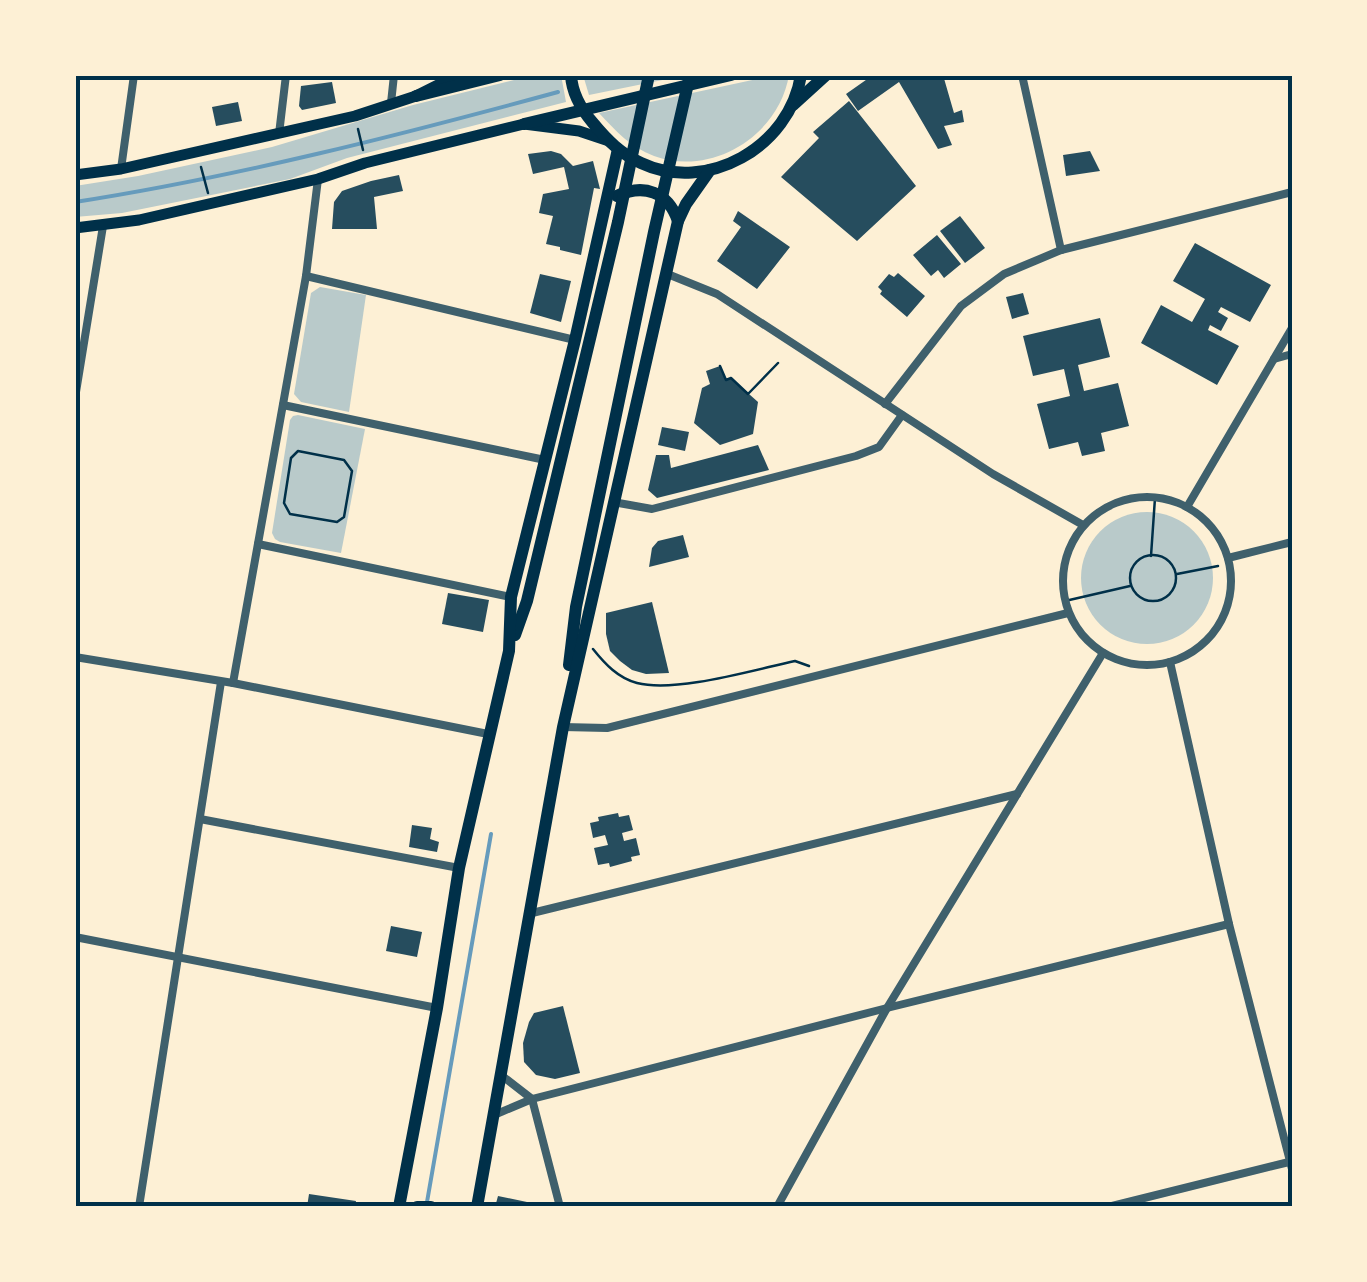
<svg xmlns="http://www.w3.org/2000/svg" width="1367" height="1282" viewBox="0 0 1367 1282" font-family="Helvetica,sans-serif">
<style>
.green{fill:#b9caca}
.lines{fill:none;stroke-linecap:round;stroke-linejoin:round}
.stream{stroke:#669bbc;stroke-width:4}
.building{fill:#264d5e}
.path{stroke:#003049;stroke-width:2.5}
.minor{stroke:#3f606c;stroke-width:8}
.primary{stroke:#003049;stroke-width:11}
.trunk{stroke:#003049;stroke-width:12}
.neatline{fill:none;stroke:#003049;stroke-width:4}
</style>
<rect width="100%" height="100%" fill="#fdf0d5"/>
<g class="green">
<polygon points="534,75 561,75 566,102 347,158 290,179 122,213 75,217 75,186 138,176 272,147 413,105"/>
<polygon points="583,75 687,75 589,95"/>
<path d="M 776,75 L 789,75 C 779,135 713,177 654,156 C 630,147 616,131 599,113 Z"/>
<polygon points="320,287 366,295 349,412 301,402 294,394 311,293"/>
<polygon points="298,415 365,429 341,553 280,542 275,539 272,533 290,420 293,416"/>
<circle cx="1147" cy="578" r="66"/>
</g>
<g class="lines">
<g class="stream">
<path d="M 75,202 C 236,177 400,135 558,92"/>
<polyline points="427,1202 491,834"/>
</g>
</g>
<g class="building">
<polygon points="873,75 943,75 954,113 962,110 964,122 944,126 952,145 938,149 899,82 858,111 846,94"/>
<polygon points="332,82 336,103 302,110 299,106 301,86"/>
<polygon points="849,101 916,186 857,241 781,177 819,138 813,132"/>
<polygon points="238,102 242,121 216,126 212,107"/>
<polygon points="551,151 561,154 573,166 593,161 600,189 594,188 581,255 560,250 560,247 546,244 553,216 539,213 543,194 569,189 564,167 533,174 528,154"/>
<polygon points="1090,151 1100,171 1066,176 1063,155"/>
<polygon points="399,175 403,191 374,197 377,229 332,229 334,202 342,191 371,181"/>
<polygon points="738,211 790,247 757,289 717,261 741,227 733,221"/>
<polygon points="960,216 985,248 965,263 940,231"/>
<polygon points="937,235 961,264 944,278 938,270 931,276 913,255"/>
<polygon points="1195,243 1271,285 1250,322 1221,307 1218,312 1228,318 1221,331 1210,325 1208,330 1239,346 1217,385 1141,343 1161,305 1192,322 1205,299 1173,281"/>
<polygon points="898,273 925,296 907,317 880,294 882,291 878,287 889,274 894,277"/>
<polygon points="540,274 571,281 561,322 530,313"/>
<polygon points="1023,293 1029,314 1012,319 1006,297"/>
<polygon points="1100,318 1110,357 1078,365 1084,391 1118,383 1129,426 1101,433 1105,451 1082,456 1078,442 1049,449 1037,404 1070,396 1064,369 1033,376 1023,336"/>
<polygon points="720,366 726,380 731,378 758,402 753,434 720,445 694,423 702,388 710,384 706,371"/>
<polygon points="662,427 689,432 685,451 658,445"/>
<polygon points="758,445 769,470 657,498 648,490 656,455 669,455 671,468"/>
<polygon points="683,535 689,557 649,567 652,548 658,541"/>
<polygon points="448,593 489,600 483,632 442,624"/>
<polygon points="652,602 669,673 646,674 632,670 620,661 610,651 606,634 606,613"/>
<polygon points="618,813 619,817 629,815 633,830 622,833 624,841 636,838 640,855 631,857 632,861 610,867 609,863 598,865 594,848 608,845 605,835 593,838 590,823 599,821 598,817"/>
<polygon points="412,825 432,828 430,839 439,842 437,852 409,847"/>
<polygon points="391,926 422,932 417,957 386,951"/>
<polygon points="563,1006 580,1073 555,1079 536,1075 524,1062 523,1043 529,1022 534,1013"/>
<polygon points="309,1194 356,1201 355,1207 307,1207"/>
<polygon points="498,1196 527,1202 526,1207 495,1207"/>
</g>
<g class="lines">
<g class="path">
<polyline points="358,129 363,150"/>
<polyline points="201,167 208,193"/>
<polyline points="720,366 726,380 731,378 748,394 778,363"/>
<polygon points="298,451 344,460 352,471 344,517 337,522 290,514 284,503 291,458"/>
<circle cx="1153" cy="578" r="23"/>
<polyline points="1151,556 1155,498"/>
<polyline points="1177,574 1218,566"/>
<polyline points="1065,601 1130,586"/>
<path d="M 593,649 C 605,664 618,678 637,683 C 676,693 753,670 795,661 L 809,666"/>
</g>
<g class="minor">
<polyline points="1022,75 1061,250"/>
<polyline points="391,103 394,75"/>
<polyline points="279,134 286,75"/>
<polyline points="121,169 134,75"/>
<polyline points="665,273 717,294 993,474 1083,525"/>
<polyline points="306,276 575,340"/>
<polyline points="1274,359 1292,354"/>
<polyline points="75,398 103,226"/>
<polyline points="885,404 961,306 1004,274 1061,250 1292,192"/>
<polyline points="283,405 545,460"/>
<circle cx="1147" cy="581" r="84"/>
<polyline points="613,502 652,509 856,456 879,447 902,415"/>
<polyline points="1187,507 1292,328"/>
<polyline points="258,544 511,597"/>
<polyline points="1228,558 1292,542"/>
<polyline points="75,657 233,683 488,734"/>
<polyline points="1170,662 1229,924 1292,1169"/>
<polyline points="233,683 306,276 318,179"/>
<polyline points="563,727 607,728 1068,613"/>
<polyline points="200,819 459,868"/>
<polyline points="528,914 1017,794"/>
<polyline points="75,937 437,1008"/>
<polyline points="501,1075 532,1099 560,1207"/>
<polyline points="494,1115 532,1099 887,1008 1229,924"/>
<polyline points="139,1207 221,682"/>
<polyline points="777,1207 887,1008 1103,653"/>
<polyline points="1108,1207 1289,1162"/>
</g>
<g class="primary">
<polyline points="75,175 121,169 355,116 416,96 458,75"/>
<polyline points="75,228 139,220 318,179 365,163 524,124 579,131 606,140"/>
</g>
<g class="trunk">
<path d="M 571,75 C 572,94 581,109 593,123 C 607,140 621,154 641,163 C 707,194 790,147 801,75"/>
<polyline points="416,96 500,75"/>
<polyline points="793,105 826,75"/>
<polyline points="524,124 731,75"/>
<path d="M 617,196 C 644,183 668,192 678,221"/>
<polyline points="515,635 527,601 618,222 649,75"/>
<polyline points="569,665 576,607 654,232 690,75"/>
<polyline points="399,1207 437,1008 459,868 509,651 511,597 575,340 618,149"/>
<polyline points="417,1207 431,1207"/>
<polyline points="477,1207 563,727 678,221 686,204 710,170"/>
</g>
</g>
<rect width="1367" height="1282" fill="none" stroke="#fdf0d5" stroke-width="155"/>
<rect x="78" y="78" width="1212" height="1126" class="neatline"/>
</svg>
